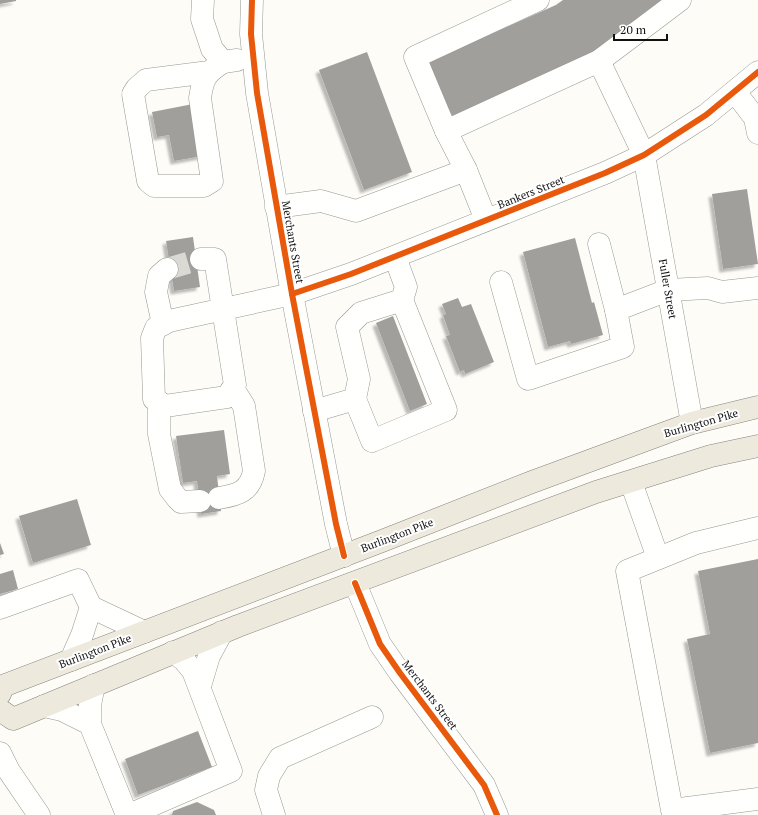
<svg xmlns="http://www.w3.org/2000/svg" width="758" height="815" viewBox="0 0 758 815" font-family="'PT Serif',serif">
<style>
.building{fill:#a19f9c;filter:url(#shadow)}
.lines{fill:none;stroke-linecap:round;stroke-linejoin:round}
.minor-tunnel{stroke:#dad9d4;stroke-width:22;stroke-dasharray:22 11;stroke-linecap:butt}
.minor-casing{stroke:#979795;stroke-width:23}
.major-casing{stroke:#858482;stroke-width:23}
.minor{stroke:#fffffe;stroke-width:22}
.major{stroke:#ede9dc;stroke-width:22}
.cycleway-casing{stroke:#fff;stroke-width:8}
.cycleway{stroke:#e8590c;stroke-width:6}
.labels{text-anchor:middle;dominant-baseline:central;stroke-width:4;stroke-linejoin:round;paint-order:stroke}
.street-label{font-size:11px;fill:#111;stroke:#fff}
</style>
<defs>
<filter id="shadow"><feDropShadow dx="-3.5" dy="3.5" stdDeviation="1" flood-color="#0004"/></filter>
</defs>
<rect width="100%" height="100%" fill="#fdfcf7"/>
<g class="building">
<polygon points="0,0 16,0 16,1 0,4"/>
<polygon points="563,0 669,0 593,57 453,117 426,63 556,5"/>
<polygon points="367,52 412,172 364,190 319,70"/>
<polygon points="193,104 202,156 174,161 169,135 157,137 152,112"/>
<polygon points="747,189 758,264 723,269 712,194"/>
<polygon points="193,237 200,287 174,291 166,241"/>
<polygon points="575,238 592,303 594,302 603,335 571,344 570,341 548,347 523,252"/>
<polygon points="458,298 462,307 471,304 494,362 465,374 464,370 460,372 446,336 450,335 443,315 446,314 442,304"/>
<polygon points="393,316 427,404 410,411 376,323"/>
<polygon points="224,430 230,474 217,476 221,511 201,514 197,481 183,483 176,436"/>
<polygon points="77,499 91,545 33,563 19,516"/>
<polygon points="0,543 4,554 0,555"/>
<polygon points="758,559 758,743 710,753 687,639 710,634 698,571"/>
<polygon points="13,570 18,589 0,594 0,574"/>
<polygon points="198,731 212,767 138,795 125,759"/>
<polygon points="197,802 214,810 216,815 172,815 173,811"/>
</g>
<g class="lines">
<polyline class="minor-tunnel" points="167,269 201,259"/>
<defs>
<g id="minor">
<polyline points="203,0 202,19 212,49 223,62 237,60"/>
<polyline points="252,0 251,34 257,93 292,294 336,524 344,556"/>
<polyline points="599,61 644,155 692,423"/>
<path d="M 209,72 L 146,80 L 137,88 L 133,94 L 148,181 L 154,186 L 204,186 L 212,181 L 200,98 C 203,77 206,73 223,62"/>
<polyline points="735,92 755,118 758,133"/>
<polyline points="446,131 599,61 680,0"/>
<polyline points="276,207 321,201 356,211 466,170"/>
<polyline points="486,220 466,170 446,131 415,57 538,0"/>
<polyline points="599,244 616,310"/>
<polyline points="201,259 215,259 235,385 227,397 165,406 154,399 152,338 156,328 169,321 292,294 351,274 605,173 644,155 706,115 758,72"/>
<polyline points="501,282 528,379 623,347 616,310 668,290 708,288 722,292 758,288"/>
<polyline points="163,324 156,292 159,276 167,269"/>
<polyline points="355,399 372,441 446,410 402,300"/>
<polyline points="159,402 159,434 170,489 177,498 181,502 200,501"/>
<polyline points="314,411 355,399 359,379 347,327 361,313 402,300 406,287 395,257"/>
<polyline points="631,482 658,558"/>
<path d="M 219,498 C 237,495 250,492 254,471 L 244,406 L 237,395 L 231,391"/>
<polyline points="758,528 696,543 627,571 672,810 758,799"/>
<polyline points="355,583 380,644 400,673 484,785 497,815"/>
<polyline points="0,608 78,580 91,607 144,632"/>
<polyline points="71,660 82,635 91,607"/>
<polyline points="94,685 90,705 90,724 127,815"/>
<polyline points="200,686 209,656 222,632"/>
<polyline points="44,706 62,710 90,724"/>
<polyline points="0,753 9,771 39,815"/>
<polyline points="129,815 231,771 193,671 184,660 173,652"/>
<polyline points="274,815 266,790 269,776 280,758 372,717"/>
</g>
<g id="major">
<polyline points="0,694 3,686 382,541 532,482 692,423 758,407"/>
<polyline points="0,710 13,719 238,626 596,492 711,456 758,446"/>
</g>
</defs>
<use href="#minor" class="minor-casing"/>
<use href="#major" class="major-casing"/>
<use href="#minor" class="minor"/>
<use href="#major" class="major"/>
<defs>
<g id="cycleway">
<polyline points="252,0 251,34 257,93 292,294 336,524 344,556"/>
<polyline points="292,294 351,274 605,173 644,155 706,115 758,72"/>
<polyline points="355,583 380,644 400,673 484,785 497,815"/>
</g>
</defs>
<use href="#cycleway" class="cycleway-casing"/>
<use href="#cycleway" class="cycleway"/>
</g>
<g class="labels">
<g class="street-label">
<text transform="translate(531 192) rotate(-22)">Bankers Street</text>
<text transform="translate(293 242) rotate(80)">Merchants Street</text>
<text transform="translate(668 289) rotate(80)">Fuller Street</text>
<text transform="translate(701 423) rotate(-16)">Burlington Pike</text>
<text transform="translate(397 535) rotate(-21)">Burlington Pike</text>
<text transform="translate(95 651) rotate(-21)">Burlington Pike</text>
<text transform="translate(430 695) rotate(53)">Merchants Street</text>
</g>
</g>
<path d="M614 34v6h53v-6" fill="none" stroke="#111111" stroke-width="2"/>
<text x="620" y="34" font-size="12" fill="#111111" stroke="#ffffff" stroke-width="3" paint-order="stroke">20 m</text>
</svg>
